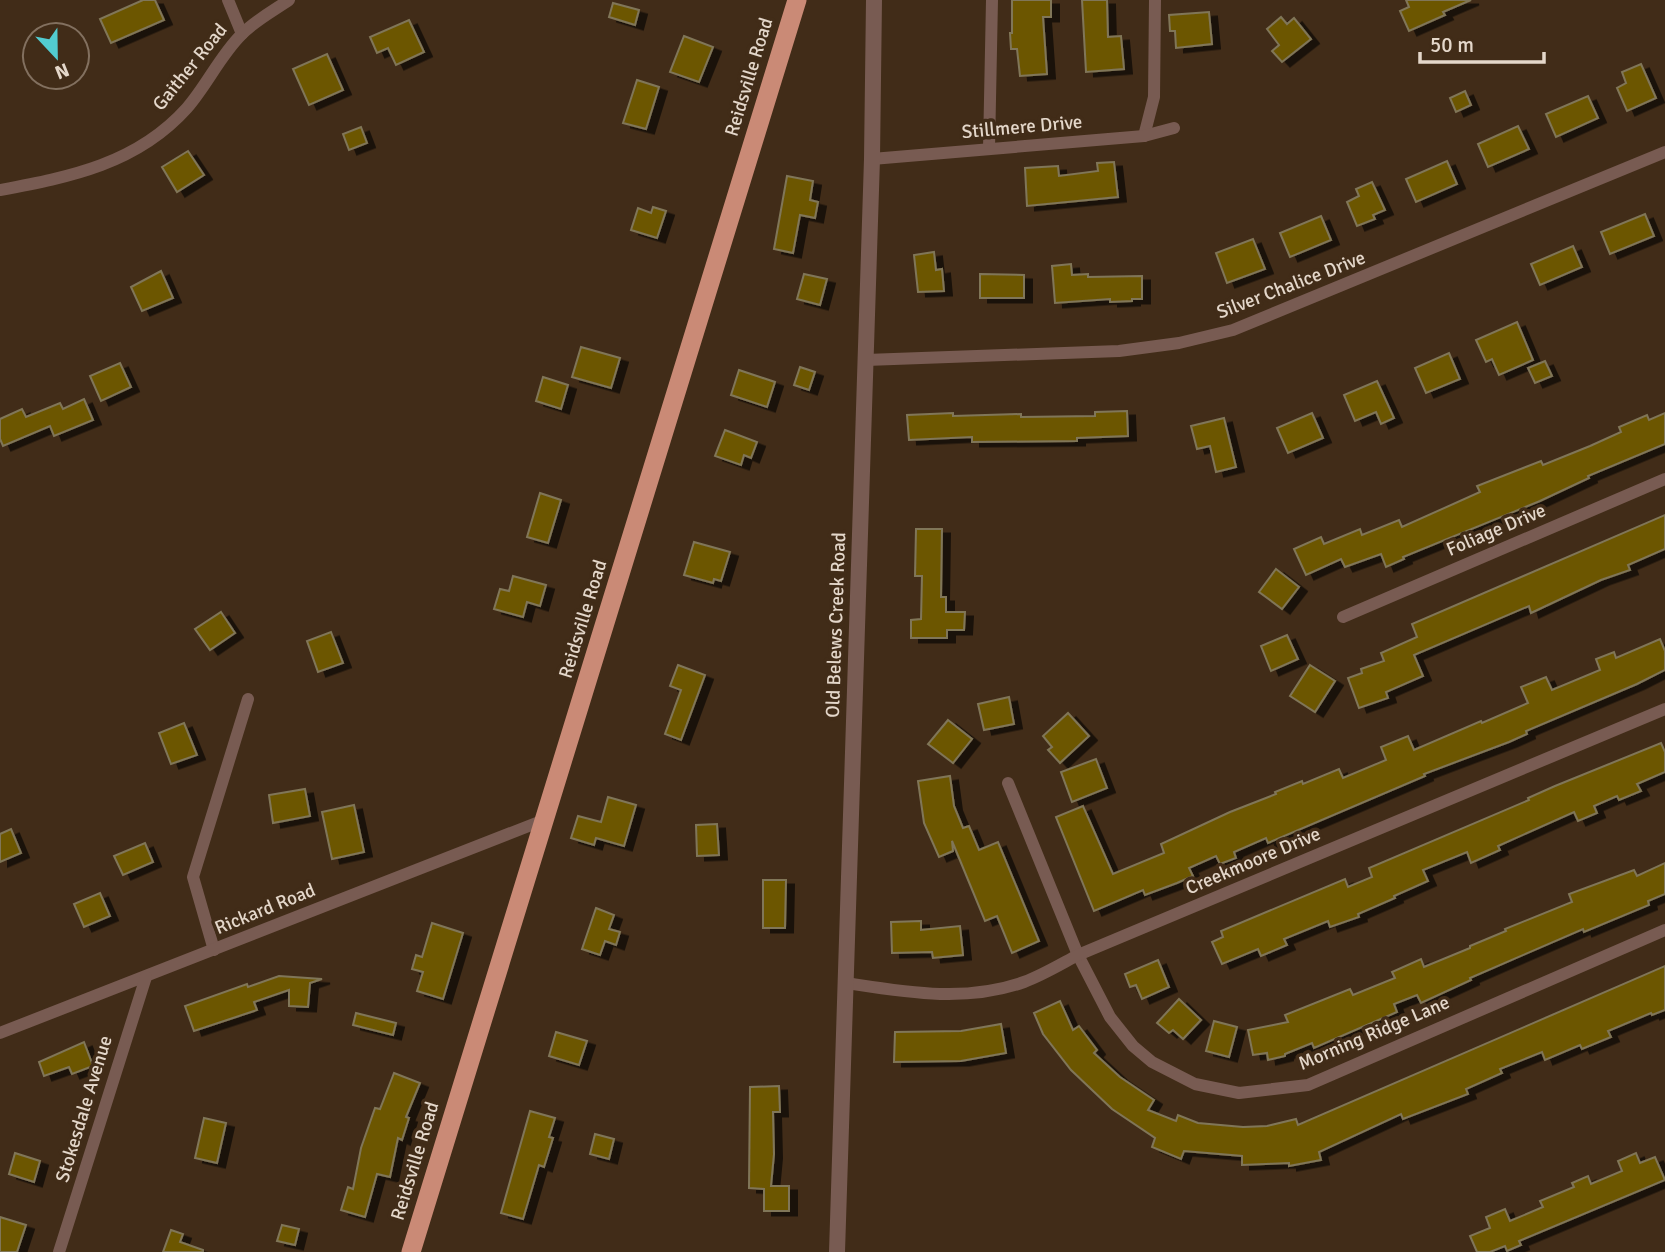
<svg xmlns="http://www.w3.org/2000/svg" width="1665" height="1252" viewBox="0 0 1665 1252" font-family="Signika,sans-serif">
<style>
.building{fill:#6c5605;stroke:#807658;stroke-width:2;filter:url(#shadow)}
.lines{fill:none;stroke-linecap:round;stroke-linejoin:round}
.minor{stroke:#785b52;stroke-width:12}
.tertiary{stroke:#785b52;stroke-width:16}
.trunk{stroke:#ca8a76;stroke-width:19}
.labels{text-anchor:middle;dominant-baseline:central;stroke-width:7;stroke-linejoin:round;paint-order:stroke}
.street-label{font-size:19px;fill:#e4d7ca;stroke:#412c18}
</style>
<defs>
<filter id="shadow"><feDropShadow dx="8" dy="4.5" stdDeviation="0" flood-color="#0009"/></filter>
</defs>
<rect width="100%" height="100%" fill="#412c18"/>
<g class="building">
<polygon points="143,0 155,0 164,20 111,43 100,19"/>
<polygon points="1012,0 1051,0 1051,17 1043,17 1047,74 1020,76 1017,49 1011,49 1010,33 1012,33"/>
<polygon points="1082,0 1107,0 1108,37 1121,36 1124,69 1086,72"/>
<polygon points="1406,0 1471,0 1443,12 1445,15 1409,31 1400,11 1409,7"/>
<polygon points="613,3 639,10 635,25 609,17"/>
<polygon points="1209,12 1212,44 1176,48 1175,31 1170,31 1169,15"/>
<polygon points="1281,17 1287,24 1294,18 1311,39 1282,62 1272,51 1279,45 1267,29"/>
<polygon points="409,20 424,52 396,65 388,48 377,53 370,37"/>
<polygon points="684,36 713,47 699,82 670,72"/>
<polygon points="327,54 343,90 309,105 293,69"/>
<polygon points="1641,64 1656,98 1627,111 1617,88 1626,83 1622,72"/>
<polygon points="637,80 659,87 646,129 623,123"/>
<polygon points="1465,91 1471,105 1456,112 1450,98"/>
<polygon points="1588,96 1598,118 1556,137 1546,114"/>
<polygon points="1518,126 1529,149 1488,167 1478,144"/>
<polygon points="361,127 367,143 349,150 343,134"/>
<polygon points="188,151 204,175 177,192 162,167"/>
<polygon points="1447,161 1457,184 1416,202 1406,179"/>
<polygon points="1114,162 1118,197 1027,206 1025,168 1058,166 1059,176 1098,171 1097,163"/>
<polygon points="787,176 813,181 810,200 818,202 815,218 800,215 793,253 774,249"/>
<polygon points="1372,182 1385,210 1373,215 1375,219 1357,226 1347,202 1359,196 1356,189"/>
<polygon points="653,207 666,211 657,238 631,230 638,208 651,213"/>
<polygon points="1645,214 1654,236 1610,254 1601,232"/>
<polygon points="1321,216 1331,240 1290,257 1280,233"/>
<polygon points="1253,239 1265,269 1227,283 1216,253"/>
<polygon points="1573,246 1582,267 1540,285 1531,264"/>
<polygon points="934,252 936,270 942,269 944,291 918,292 914,255"/>
<polygon points="1071,264 1072,275 1088,274 1088,277 1142,276 1142,299 1132,299 1132,301 1110,302 1110,299 1055,303 1052,266"/>
<polygon points="161,271 173,298 142,311 131,287"/>
<polygon points="804,274 827,279 820,305 797,299"/>
<polygon points="980,274 1024,275 1024,298 980,298"/>
<polygon points="1517,322 1533,360 1499,375 1492,359 1486,362 1476,340"/>
<polygon points="581,347 620,358 611,388 572,377"/>
<polygon points="1449,353 1460,379 1426,393 1415,368"/>
<polygon points="1545,361 1552,376 1535,383 1528,368"/>
<polygon points="120,363 131,387 101,401 90,376"/>
<polygon points="800,367 815,372 809,390 794,385"/>
<polygon points="739,370 775,382 767,407 731,395"/>
<polygon points="543,377 568,385 561,409 536,401"/>
<polygon points="1377,381 1394,418 1381,424 1376,412 1355,421 1344,395"/>
<polygon points="84,399 93,420 54,436 50,426 3,446 0,439 0,419 22,409 26,417 60,403 63,409"/>
<polygon points="1127,411 1128,436 1077,438 1077,441 972,442 972,437 909,440 907,415 953,413 953,416 1021,414 1021,417 1095,416 1095,412"/>
<polygon points="1312,413 1323,438 1288,453 1277,428"/>
<polygon points="1665,413 1665,444 1588,476 1589,478 1540,501 1403,557 1404,559 1386,567 1381,554 1345,567 1341,559 1306,575 1294,549 1321,537 1324,544 1360,529 1362,535 1399,520 1402,527 1480,492 1477,486 1541,461 1543,465 1590,446 1621,432 1619,427 1647,415 1649,420"/>
<polygon points="1224,418 1236,467 1216,472 1210,446 1197,449 1191,426"/>
<polygon points="725,430 757,442 751,458 744,455 741,465 715,456"/>
<polygon points="540,493 561,500 548,543 527,537"/>
<polygon points="1665,515 1665,549 1628,565 1630,570 1601,580 1531,613 1529,606 1414,655 1423,676 1386,692 1388,698 1359,708 1348,678 1362,673 1361,669 1384,661 1381,653 1417,637 1412,624"/>
<polygon points="916,529 942,529 941,597 946,597 946,612 965,612 964,630 947,630 947,638 911,638 911,620 921,619 922,576 915,576"/>
<polygon points="694,542 730,552 721,581 714,579 713,583 684,575"/>
<polygon points="1276,569 1299,587 1282,609 1259,592"/>
<polygon points="513,576 546,585 540,606 527,602 523,617 494,609 500,589 509,591"/>
<polygon points="221,612 235,633 210,650 195,629"/>
<polygon points="331,632 343,663 318,672 307,641"/>
<polygon points="1287,635 1298,659 1271,671 1261,646"/>
<polygon points="1660,639 1665,651 1665,670 1637,684 1526,731 1527,734 1509,742 1424,774 1425,776 1268,843 1266,838 1234,852 1236,858 1220,864 1216,856 1189,868 1193,876 1177,883 1145,895 1143,890 1094,911 1056,817 1083,806 1113,874 1164,853 1161,844 1230,812 1276,794 1275,792 1302,781 1303,784 1339,769 1343,778 1386,760 1381,747 1408,736 1414,750 1481,721 1482,723 1528,703 1521,687 1546,677 1552,690 1600,670 1596,659 1614,652 1616,658"/>
<polygon points="678,665 705,675 681,740 665,734 681,690 670,686"/>
<polygon points="1310,665 1335,681 1315,712 1290,696"/>
<polygon points="1009,697 1014,724 984,730 978,704"/>
<polygon points="1068,713 1089,736 1060,763 1048,750 1052,747 1043,736"/>
<polygon points="948,720 972,739 953,763 928,744"/>
<polygon points="184,723 197,755 171,764 159,733"/>
<polygon points="1661,743 1665,752 1665,772 1637,784 1641,791 1619,800 1617,796 1594,806 1597,813 1578,821 1574,812 1498,846 1500,850 1471,863 1467,852 1423,870 1428,881 1394,896 1395,898 1358,914 1359,917 1330,927 1328,921 1284,939 1287,945 1261,956 1258,949 1222,964 1212,942 1223,937 1221,931 1345,879 1348,887 1372,877 1369,868 1529,800 1528,798 1555,786"/>
<polygon points="1096,759 1107,788 1072,802 1061,772"/>
<polygon points="950,776 954,806 963,828 969,826 979,850 998,842 1039,941 1012,953 997,916 985,921 952,841 953,851 939,857 924,823 918,781"/>
<polygon points="305,789 310,816 273,823 269,795"/>
<polygon points="608,797 636,805 624,846 596,838 594,845 571,838 578,816 601,822"/>
<polygon points="354,805 364,852 332,859 322,812"/>
<polygon points="717,824 719,855 697,856 696,825"/>
<polygon points="11,829 21,853 0,862 0,834"/>
<polygon points="145,843 153,862 123,875 114,856"/>
<polygon points="1665,863 1665,894 1648,901 1649,905 1584,932 1583,929 1470,978 1471,980 1421,1003 1417,995 1394,1004 1397,1012 1314,1048 1312,1043 1285,1054 1285,1056 1268,1060 1267,1053 1253,1055 1248,1030 1288,1022 1285,1015 1350,989 1353,995 1395,978 1392,972 1421,959 1424,967 1470,948 1470,946 1506,931 1505,929 1572,902 1569,894 1634,870 1637,876"/>
<polygon points="763,880 786,880 785,928 763,928"/>
<polygon points="100,893 110,916 84,927 74,904"/>
<polygon points="596,908 614,915 609,929 620,932 616,945 605,941 600,955 582,949"/>
<polygon points="921,921 921,930 960,926 963,955 933,958 932,952 892,953 891,922"/>
<polygon points="432,923 463,933 443,999 417,991 423,972 412,969 416,955 422,957"/>
<polygon points="1158,960 1169,987 1142,999 1136,985 1130,987 1125,974"/>
<polygon points="1665,966 1665,1010 1652,1015 1651,1013 1608,1031 1611,1037 1582,1049 1580,1045 1545,1060 1542,1052 1500,1069 1502,1073 1466,1089 1468,1094 1403,1119 1401,1114 1319,1152 1321,1160 1289,1166 1289,1163 1242,1165 1242,1156 1184,1151 1181,1159 1152,1147 1155,1138 1112,1109 1071,1070 1043,1034 1034,1013 1060,1001 1073,1030 1079,1026 1097,1050 1094,1053 1120,1077 1154,1100 1148,1110 1176,1121 1178,1115 1198,1123 1243,1127 1267,1126 1296,1119 1298,1125"/>
<polygon points="279,976 322,979 310,983 308,1007 289,1006 289,990 254,1002 257,1010 194,1031 185,1006 247,984 248,987"/>
<polygon points="1179,999 1201,1020 1183,1039 1173,1030 1169,1033 1157,1023"/>
<polygon points="356,1013 396,1023 393,1035 353,1025"/>
<polygon points="1214,1021 1237,1027 1229,1057 1206,1051"/>
<polygon points="1001,1024 1006,1053 961,1061 894,1062 895,1032 961,1031"/>
<polygon points="556,1032 587,1041 579,1065 549,1056"/>
<polygon points="84,1042 93,1066 72,1074 69,1067 44,1076 39,1062"/>
<polygon points="394,1073 420,1083 406,1117 409,1118 402,1140 398,1138 390,1177 377,1174 365,1217 341,1210 348,1187 353,1189 361,1148 375,1108 380,1109"/>
<polygon points="779,1086 780,1112 773,1112 774,1154 771,1186 789,1186 789,1211 764,1211 764,1189 749,1188 750,1087"/>
<polygon points="530,1111 555,1118 549,1137 553,1138 544,1167 539,1165 523,1219 501,1213"/>
<polygon points="204,1118 226,1123 217,1163 195,1158"/>
<polygon points="595,1134 614,1139 609,1159 590,1154"/>
<polygon points="15,1153 40,1161 34,1182 9,1174"/>
<polygon points="1636,1153 1640,1163 1655,1157 1665,1180 1519,1241 1521,1245 1507,1251 1505,1246 1490,1252 1477,1252 1470,1236 1490,1228 1486,1217 1505,1209 1510,1221 1543,1207 1540,1201 1574,1187 1572,1183 1588,1176 1591,1184 1622,1171 1618,1161"/>
<polygon points="0,1217 26,1225 17,1252 0,1252"/>
<polygon points="282,1225 299,1229 295,1245 277,1241"/>
<polygon points="171,1230 183,1234 180,1242 203,1250 203,1252 163,1252"/>
</g>
<g class="lines">
<g class="minor">
<polyline points="228,0 242,34"/>
<polyline points="1144,136 1154,97 1155,0"/>
<polyline points="989,149 992,0"/>
<polyline points="872,159 1144,136 1174,128"/>
<path d="M 0,190 C 70,177 137,164 187,108 C 207,85 220,56 241,35 C 254,21 273,11 289,0"/>
<polyline points="866,360 1119,351 1179,343 1233,330 1665,152"/>
<polyline points="1343,617 1665,479"/>
<polyline points="1008,783 1078,955 1110,1017 1133,1046 1152,1062 1195,1084 1239,1093 1308,1085 1665,930"/>
<polyline points="214,950 193,877 248,699"/>
<path d="M 846,983 C 905,992 966,1003 1024,982 C 1043,975 1061,964 1078,955 L 1665,709"/>
<polyline points="0,1033 544,820"/>
<polyline points="59,1252 146,977"/>
</g>
<polyline class="tertiary" points="837,1252 872,159 874,0"/>
<polyline class="trunk" points="411,1252 797,0"/>
</g>
<g class="labels">
<g class="street-label">
<text transform="translate(190 67) rotate(-51)">Gaither Road</text>
<text transform="translate(749 77) rotate(-73)">Reidsville Road</text>
<text transform="translate(1022 127) rotate(-5)">Stillmere Drive</text>
<text transform="translate(1291 285) rotate(-21)">Silver Chalice Drive</text>
<text transform="translate(1496 530) rotate(-23)">Foliage Drive</text>
<text transform="translate(583 619) rotate(-73)">Reidsville Road</text>
<text transform="translate(836 625) rotate(-88)">Old Belews Creek Road</text>
<text transform="translate(1253 861) rotate(-23)">Creekmoore Drive</text>
<text transform="translate(265 909) rotate(-22)">Rickard Road</text>
<text transform="translate(1374 1033) rotate(-23)">Morning Ridge Lane</text>
<text transform="translate(84 1109) rotate(-73)">Stokesdale Avenue</text>
<text transform="translate(415 1161) rotate(-73)">Reidsville Road</text>
</g>
</g>
<g transform="translate(56 56) rotate(158)"><circle r="33" fill="#412c18" stroke="#82705f" stroke-width="2"/>
<path d="M0-5L12 26L0 18L-12 26Z" fill="#52ccd0"/>
<text y="-10" font-size="19" font-weight="bold" text-anchor="middle" fill="#e4d7ca">N</text>
</g>
<path d="M1420 52v10h124v-10" fill="none" stroke="#e4d7ca" stroke-width="3.5"/>
<text x="1430" y="52" font-size="21" fill="#e4d7ca" stroke="#412c18" stroke-width="5" paint-order="stroke">50 m</text>
</svg>
